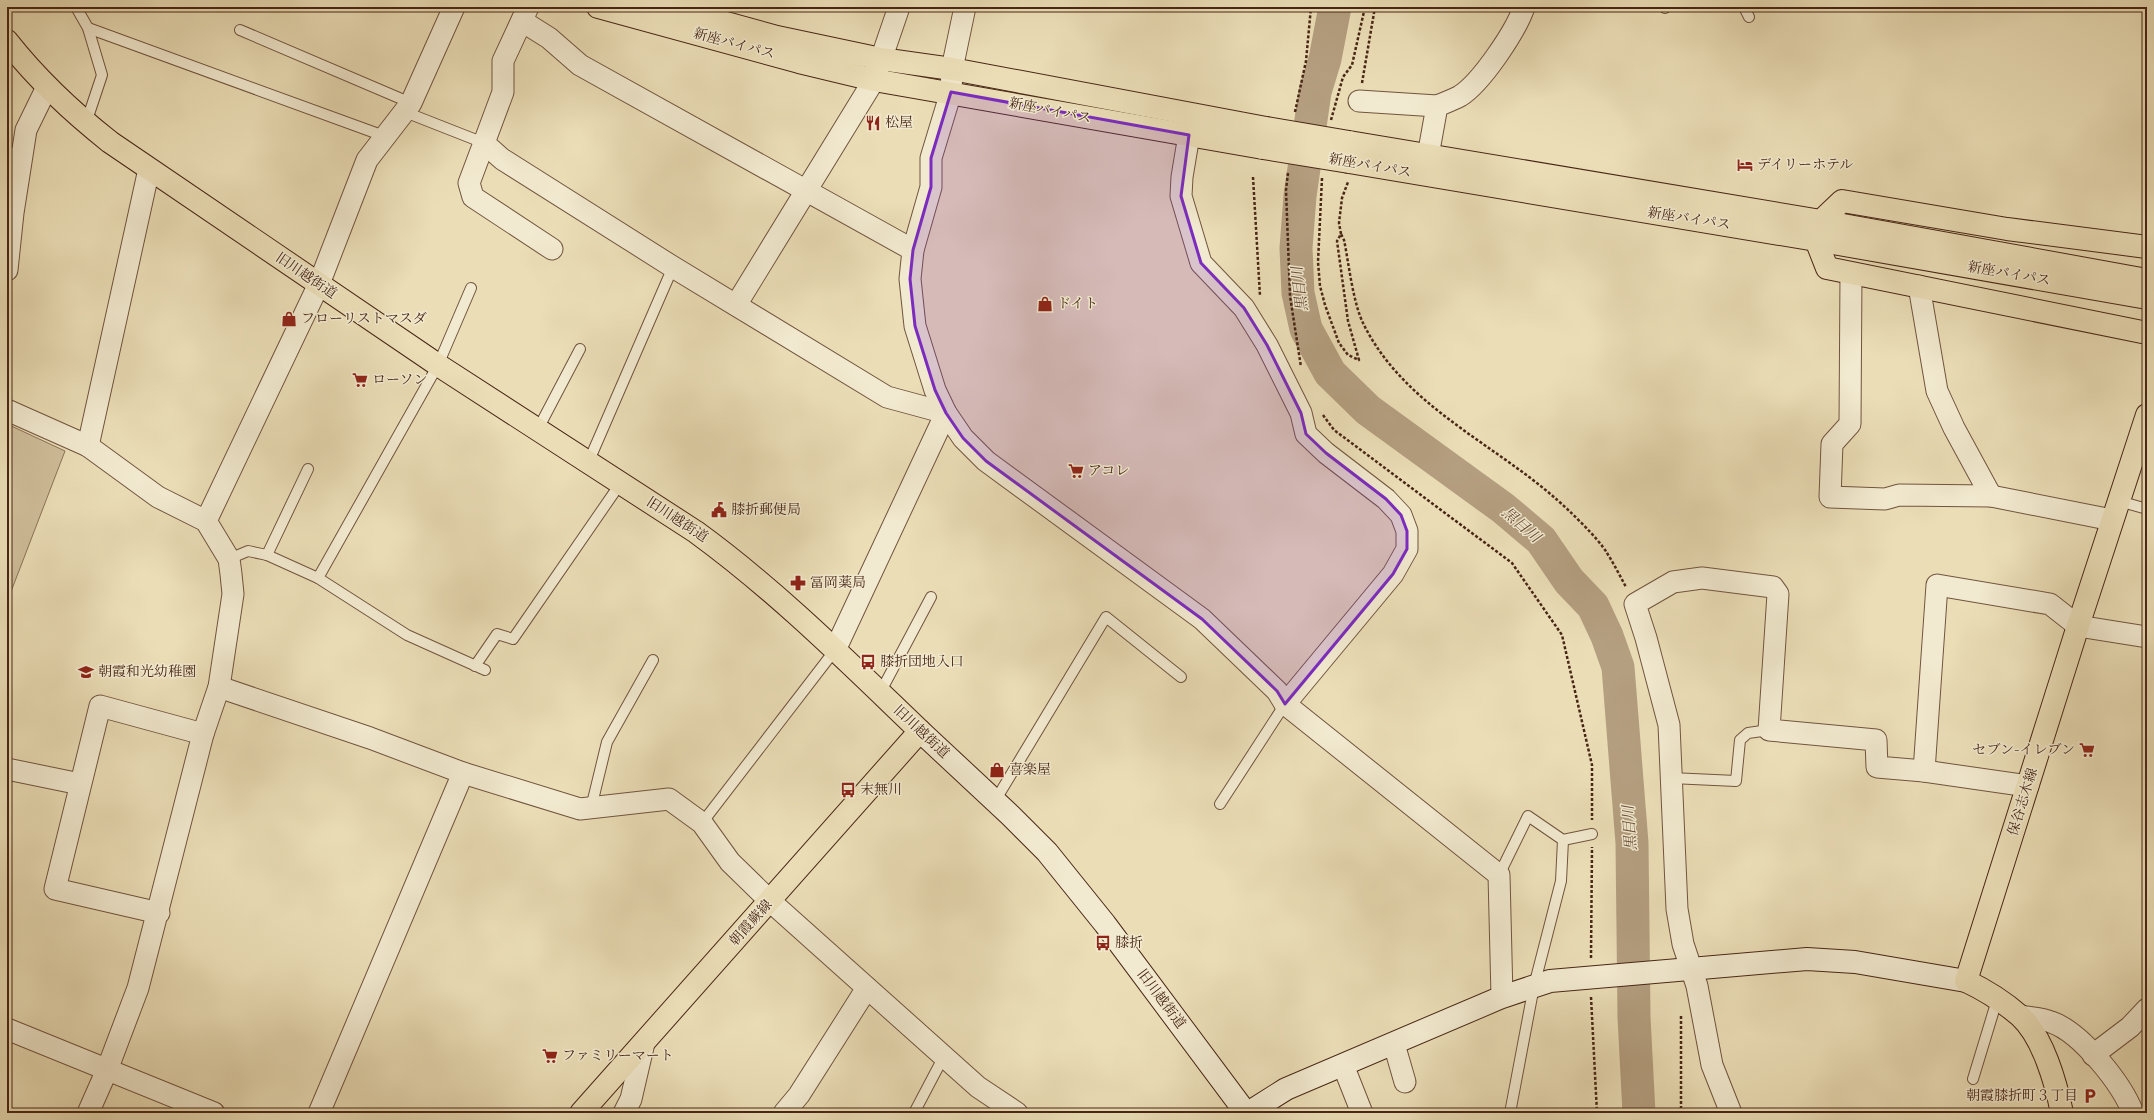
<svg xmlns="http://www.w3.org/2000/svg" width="2154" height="1120" viewBox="0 0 2154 1120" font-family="'Libre Bodoni','Noto Serif JP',serif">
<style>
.green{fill:#cfbf9b;stroke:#8c7258}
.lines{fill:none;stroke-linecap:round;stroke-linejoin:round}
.river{stroke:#b49f80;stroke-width:33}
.lane-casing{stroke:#71543e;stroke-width:12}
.street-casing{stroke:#71543e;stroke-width:23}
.secondary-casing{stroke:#482615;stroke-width:24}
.primary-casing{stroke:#482615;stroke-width:24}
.highway-casing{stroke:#482615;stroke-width:24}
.path{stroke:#482615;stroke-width:2.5;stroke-dasharray:3 2;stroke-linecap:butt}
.lane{stroke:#f2ead0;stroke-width:10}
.street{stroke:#f2ead0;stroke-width:21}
.secondary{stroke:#f2ead0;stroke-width:22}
.primary{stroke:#ebdeb7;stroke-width:22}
.highway{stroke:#ebdeb7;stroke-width:22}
.highway-bridge-casing{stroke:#482615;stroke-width:24;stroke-linecap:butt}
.highway-bridge{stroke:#ebdeb7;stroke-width:22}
.marked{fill:#7b2cbf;fill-opacity:0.2;stroke:#7b2cbf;stroke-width:3;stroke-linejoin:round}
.labels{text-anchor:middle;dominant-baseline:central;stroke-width:3;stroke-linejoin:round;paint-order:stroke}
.street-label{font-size:14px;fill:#482615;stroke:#f2ead0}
.poi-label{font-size:14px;fill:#482615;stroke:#f2ead0;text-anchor:start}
.water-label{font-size:15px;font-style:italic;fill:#684a35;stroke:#f2ead0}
</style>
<rect width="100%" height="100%" fill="#ebdeb7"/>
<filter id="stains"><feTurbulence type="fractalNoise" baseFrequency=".005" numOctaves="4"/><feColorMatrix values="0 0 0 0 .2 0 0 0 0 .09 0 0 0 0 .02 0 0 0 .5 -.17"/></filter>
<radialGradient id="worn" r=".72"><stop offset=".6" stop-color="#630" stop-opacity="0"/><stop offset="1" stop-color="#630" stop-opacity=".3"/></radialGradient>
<polygon class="green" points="7,424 65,451 7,602"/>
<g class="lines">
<polyline class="river" points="1335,7 1325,59 1315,92 1300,196 1296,248 1298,293 1306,329 1330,373 1368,410 1503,508 1541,540 1569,581 1593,606 1607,636 1618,667 1632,843 1634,1017 1639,1113"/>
<defs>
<g id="lane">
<polyline points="76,7 88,28 102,75 86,123"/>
<polyline points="1665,7 1665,8"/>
<polyline points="1744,7 1749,17"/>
<polyline points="88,28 384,136"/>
<polyline points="240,30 411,103"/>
<polyline points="405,112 484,143"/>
<polyline points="7,153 23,154"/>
<polyline points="538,429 580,349"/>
<polyline points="588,463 673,267"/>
<polyline points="2119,501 2147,509"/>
<polyline points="267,555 308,469"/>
<polyline points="229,559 248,551 267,555 318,578 407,635 485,670"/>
<polyline points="318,578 438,365 471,288"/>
<polyline points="475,666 497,634 513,639 620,484"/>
<polyline points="880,693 931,597"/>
<polyline points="1671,778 1736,781 1740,740 1748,733 1769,730"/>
<polyline points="995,801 1106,617 1181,677"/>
<polyline points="1220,804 1285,704"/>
<polyline points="591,808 607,742 653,660"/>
<polyline points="702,823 835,650"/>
<polyline points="1499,875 1528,816 1563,840 1592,834"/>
<polyline points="1973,1079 1997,1000"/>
<polyline points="914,1113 944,1056"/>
<polyline points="1510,1113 1534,986 1561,881 1563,840"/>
</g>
<g id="street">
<polyline points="528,7 503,61 503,92 484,143 502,159 673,267 887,397 946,413 835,650"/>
<polyline points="965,7 952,69 951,92 931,158 931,187 913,250 910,279 915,326 935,390 946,413 963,438 986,461 1202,619 1277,691 1285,704 1499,875 1502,997"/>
<polyline points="522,21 549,38 580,65 913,250"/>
<polyline points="1359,101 1437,106"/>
<polyline points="1189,135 1182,177 1181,196 1201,263 1244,308 1267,345 1301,413 1306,434 1326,453 1386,499 1401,515 1407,531 1407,549 1393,574 1285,704"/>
<polyline points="484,143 469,183 473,197 552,249"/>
<path d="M 1428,156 L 1437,106 C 1444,103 1453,100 1460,96 C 1481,83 1516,31 1524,7"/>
<polyline points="7,270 13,213 26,130 47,87"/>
<polyline points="1851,274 1850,424 1832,444 1830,497 1885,499 1899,495 1991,496 2112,520"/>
<polyline points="1919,286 1937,391 1954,428 1991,496"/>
<polyline points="736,305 874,80 899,7"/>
<polyline points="7,410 88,446 158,497 206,521 229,559 231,574 233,594 219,687 203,734 138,988 107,1070 88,1113"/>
<polyline points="88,446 149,169"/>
<polyline points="206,521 319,284 367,160 411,103 454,7"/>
<polyline points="219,687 370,738 463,773 580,809 669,799 702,823 730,862 770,901 978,1087 1017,1113"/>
<polyline points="7,769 80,784"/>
<polyline points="1924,771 1937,585 2050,604 2078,626 2147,637"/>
<polyline points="159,913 55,889 100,706 203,734"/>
<path d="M 2021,1016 C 2030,1018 2042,1018 2051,1022 C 2081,1032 2122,1084 2133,1113"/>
<polyline points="7,1029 214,1113"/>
<polyline points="1394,1044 1405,1082"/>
<polyline points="2093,1055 2130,1027 2147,1009"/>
<polyline points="1343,1065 1362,1113"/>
<polyline points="319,1113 463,773"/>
<polyline points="624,1113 631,1099 644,1043"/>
<polyline points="784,1113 799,1095 867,988"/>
<polyline points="1731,1113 1712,1065 1697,986 1683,944 1677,909 1669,725 1646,638 1635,604 1673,582 1702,578 1773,587 1778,594 1769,730 1876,740 1877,767 1924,771 2028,786"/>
</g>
<g id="secondary">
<polyline points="920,731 1010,815 1047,852 1105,924 1246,1113"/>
<polyline points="1248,1113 1286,1089 1502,997 1550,981 1807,959 1855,962 1966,981"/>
</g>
<g id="primary">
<path d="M 7,41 C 37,79 72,112 110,142 L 438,365 L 696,532 C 777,591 848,662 920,731 L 581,1113"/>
<path d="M 2062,1113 C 2056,1083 2043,1037 2020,1016 C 2004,1002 1985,990 1966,981 L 2078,626 L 2147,415"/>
</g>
<g id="highway">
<polyline points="598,7 799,62 874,80 1263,148"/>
<polyline points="668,7 777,37 881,59 952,69 1266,128"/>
<polyline points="1349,142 1821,221 2147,280"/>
<polyline points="1349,162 1816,240 2147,298"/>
<polyline points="1821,221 1842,201 2007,229 2147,247"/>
<polyline points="1816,240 1827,268 2147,333"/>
</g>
</defs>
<use href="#lane" class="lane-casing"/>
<use href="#street" class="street-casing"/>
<use href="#secondary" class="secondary-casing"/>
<use href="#primary" class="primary-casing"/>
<use href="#highway" class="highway-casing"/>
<g class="path">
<polyline points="1362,83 1375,7"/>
<polyline points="1295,112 1306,61 1311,7"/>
<polyline points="1331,120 1343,77 1352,65 1365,7"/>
<polyline points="1288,173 1286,190 1290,296 1301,367"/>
<polyline points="1253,177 1260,296"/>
<path d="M 1322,178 L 1318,262 L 1320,286 L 1325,305 L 1339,343 L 1348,355 L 1359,360 L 1348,321 L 1337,241 L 1341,234 L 1344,240 C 1349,264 1353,304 1364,325 C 1404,405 1491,442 1555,498 C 1568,509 1599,539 1607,553 C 1614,564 1620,576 1626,587"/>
<polyline points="1341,234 1339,223 1342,198 1348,182"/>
<polyline points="1323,415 1334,430 1512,563 1562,635 1592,765 1592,820"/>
<polyline points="1591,958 1592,847"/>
<polyline points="1591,997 1597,1113"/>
<polyline points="1681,1016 1681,1113"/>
</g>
<use href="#lane" class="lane"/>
<use href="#street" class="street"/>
<use href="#secondary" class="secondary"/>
<use href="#primary" class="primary"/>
<use href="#highway" class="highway"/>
<defs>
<g id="highway-bridge">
<polyline points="1266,128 1349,142"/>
<polyline points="1263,148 1349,162"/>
</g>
</defs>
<use href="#highway-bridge" class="highway-bridge-casing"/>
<use href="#highway-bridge" class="highway-bridge"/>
</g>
<path class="marked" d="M 951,92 L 1189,135 L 1181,196 L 1201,263 L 1244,308 L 1267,345 L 1301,413 L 1306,434 L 1326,453 L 1386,499 L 1401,515 L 1407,531 L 1407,549 L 1393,574 L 1285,704 L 1277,691 L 1202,619 L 986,461 L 963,438 L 946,413 L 935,390 L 915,326 L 910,279 L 913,250 L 931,187 L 931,158 Z"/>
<defs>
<symbol id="restaurant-bare" viewBox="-9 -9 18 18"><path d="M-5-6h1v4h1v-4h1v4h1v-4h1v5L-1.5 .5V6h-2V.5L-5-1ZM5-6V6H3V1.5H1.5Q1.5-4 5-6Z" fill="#8f2418" stroke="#f2ead0" stroke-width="2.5" paint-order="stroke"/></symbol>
<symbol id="hotel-bare" viewBox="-9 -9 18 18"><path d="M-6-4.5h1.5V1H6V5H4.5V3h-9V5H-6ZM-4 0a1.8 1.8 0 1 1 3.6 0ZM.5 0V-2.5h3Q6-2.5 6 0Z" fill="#8f2418" stroke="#f2ead0" stroke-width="2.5" paint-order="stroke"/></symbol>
<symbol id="shop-bare" viewBox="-9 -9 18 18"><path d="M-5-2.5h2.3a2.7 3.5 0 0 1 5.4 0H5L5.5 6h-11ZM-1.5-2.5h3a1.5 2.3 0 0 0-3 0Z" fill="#8f2418" stroke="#f2ead0" stroke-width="2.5" paint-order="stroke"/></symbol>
<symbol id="supermarket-bare" viewBox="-9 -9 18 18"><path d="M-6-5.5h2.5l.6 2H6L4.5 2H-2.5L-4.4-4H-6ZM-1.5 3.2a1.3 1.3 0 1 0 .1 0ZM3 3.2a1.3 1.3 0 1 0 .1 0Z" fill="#8f2418" stroke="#f2ead0" stroke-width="2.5" paint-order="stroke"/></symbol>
<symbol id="civic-bare" viewBox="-9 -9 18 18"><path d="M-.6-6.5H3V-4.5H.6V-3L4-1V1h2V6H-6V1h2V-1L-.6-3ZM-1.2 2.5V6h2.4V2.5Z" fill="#8f2418" stroke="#f2ead0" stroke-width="2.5" paint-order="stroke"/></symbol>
<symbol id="pharmacy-bare" viewBox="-9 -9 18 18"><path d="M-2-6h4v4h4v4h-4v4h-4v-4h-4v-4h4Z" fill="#8f2418" stroke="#f2ead0" stroke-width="2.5" paint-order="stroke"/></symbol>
<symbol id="bus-bare" viewBox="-9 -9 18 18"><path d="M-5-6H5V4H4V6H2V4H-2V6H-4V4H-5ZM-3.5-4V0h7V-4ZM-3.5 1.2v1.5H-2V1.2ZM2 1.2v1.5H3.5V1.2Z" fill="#8f2418" stroke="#f2ead0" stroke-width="2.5" paint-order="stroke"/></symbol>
<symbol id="school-bare" viewBox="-9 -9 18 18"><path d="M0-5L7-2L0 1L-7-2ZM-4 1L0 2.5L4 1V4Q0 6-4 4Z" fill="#8f2418" stroke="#f2ead0" stroke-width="2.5" paint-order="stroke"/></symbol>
<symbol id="parking-bare" viewBox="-9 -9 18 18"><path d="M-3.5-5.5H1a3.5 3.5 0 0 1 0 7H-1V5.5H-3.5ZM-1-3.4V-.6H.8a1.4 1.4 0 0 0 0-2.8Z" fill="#8f2418" stroke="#f2ead0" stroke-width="2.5" paint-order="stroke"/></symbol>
</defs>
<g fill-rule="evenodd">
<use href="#restaurant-bare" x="862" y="112" width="22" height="22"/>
<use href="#hotel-bare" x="1734" y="154" width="22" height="22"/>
<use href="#shop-bare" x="1034" y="293" width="22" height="22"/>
<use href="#shop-bare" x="278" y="308" width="22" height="22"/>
<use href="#supermarket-bare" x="349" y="369" width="22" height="22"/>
<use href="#supermarket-bare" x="1065" y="460" width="22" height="22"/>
<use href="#civic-bare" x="708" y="499" width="22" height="22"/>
<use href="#pharmacy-bare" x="787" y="572" width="22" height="22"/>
<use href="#bus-bare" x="857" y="651" width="22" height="22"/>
<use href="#school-bare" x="75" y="661" width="22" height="22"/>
<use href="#supermarket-bare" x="2076" y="739" width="22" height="22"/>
<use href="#shop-bare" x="986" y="759" width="22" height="22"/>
<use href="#bus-bare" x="837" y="779" width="22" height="22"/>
<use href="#bus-bare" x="1092" y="932" width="22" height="22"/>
<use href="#supermarket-bare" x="539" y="1045" width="22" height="22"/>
<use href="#parking-bare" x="2079" y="1085" width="22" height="22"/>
</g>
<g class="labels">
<g class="street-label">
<text transform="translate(734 44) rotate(15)">新座バイパス</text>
<text transform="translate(1050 111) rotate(11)">新座バイパス</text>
<text transform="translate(1370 166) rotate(10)">新座バイパス</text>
<text transform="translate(1689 219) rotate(9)">新座バイパス</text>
<text transform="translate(2009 274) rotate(10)">新座バイパス</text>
<text transform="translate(306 276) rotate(34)">旧川越街道</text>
<text transform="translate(677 520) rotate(33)">旧川越街道</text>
<text transform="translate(921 732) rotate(43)">旧川越街道</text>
<text transform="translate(2023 802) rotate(-73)">保谷志木線</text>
<text transform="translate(751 923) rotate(-48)">朝霞蕨線</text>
<text transform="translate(1161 999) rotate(53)">旧川越街道</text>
</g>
<g class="poi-label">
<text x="885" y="123">松屋</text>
<text x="1757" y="165">デイリーホテル</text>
<text x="1057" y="304">ドイト</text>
<text x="301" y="319">フローリストマスダ</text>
<text x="372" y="380">ローソン</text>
<text x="1088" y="471">アコレ</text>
<text x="731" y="510">膝折郵便局</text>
<text x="810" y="583">冨岡薬局</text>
<text x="880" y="662">膝折団地入口</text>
<text x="98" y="672">朝霞和光幼稚園</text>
<text x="2075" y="750" text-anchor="end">セブン-イレブン</text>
<text x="1009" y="770">喜楽屋</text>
<text x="860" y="790">末無川</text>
<text x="1115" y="943">膝折</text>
<text x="562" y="1056">ファミリーマート</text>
<text x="2078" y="1096" text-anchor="end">朝霞膝折町３丁目</text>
</g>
<g class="water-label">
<text transform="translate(1300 289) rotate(-97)">黒目川</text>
<text transform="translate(1521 525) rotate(41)">黒目川</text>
<text transform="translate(1630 828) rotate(-94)">黒目川</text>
</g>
</g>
<rect width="2154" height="1120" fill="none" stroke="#ebdeb7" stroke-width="24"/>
<rect x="8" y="8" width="2138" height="1104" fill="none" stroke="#482615" stroke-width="2"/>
<rect x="12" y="12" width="2130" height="1096" fill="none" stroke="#482615"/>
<rect width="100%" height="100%" filter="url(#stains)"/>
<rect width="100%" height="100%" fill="url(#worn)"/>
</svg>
